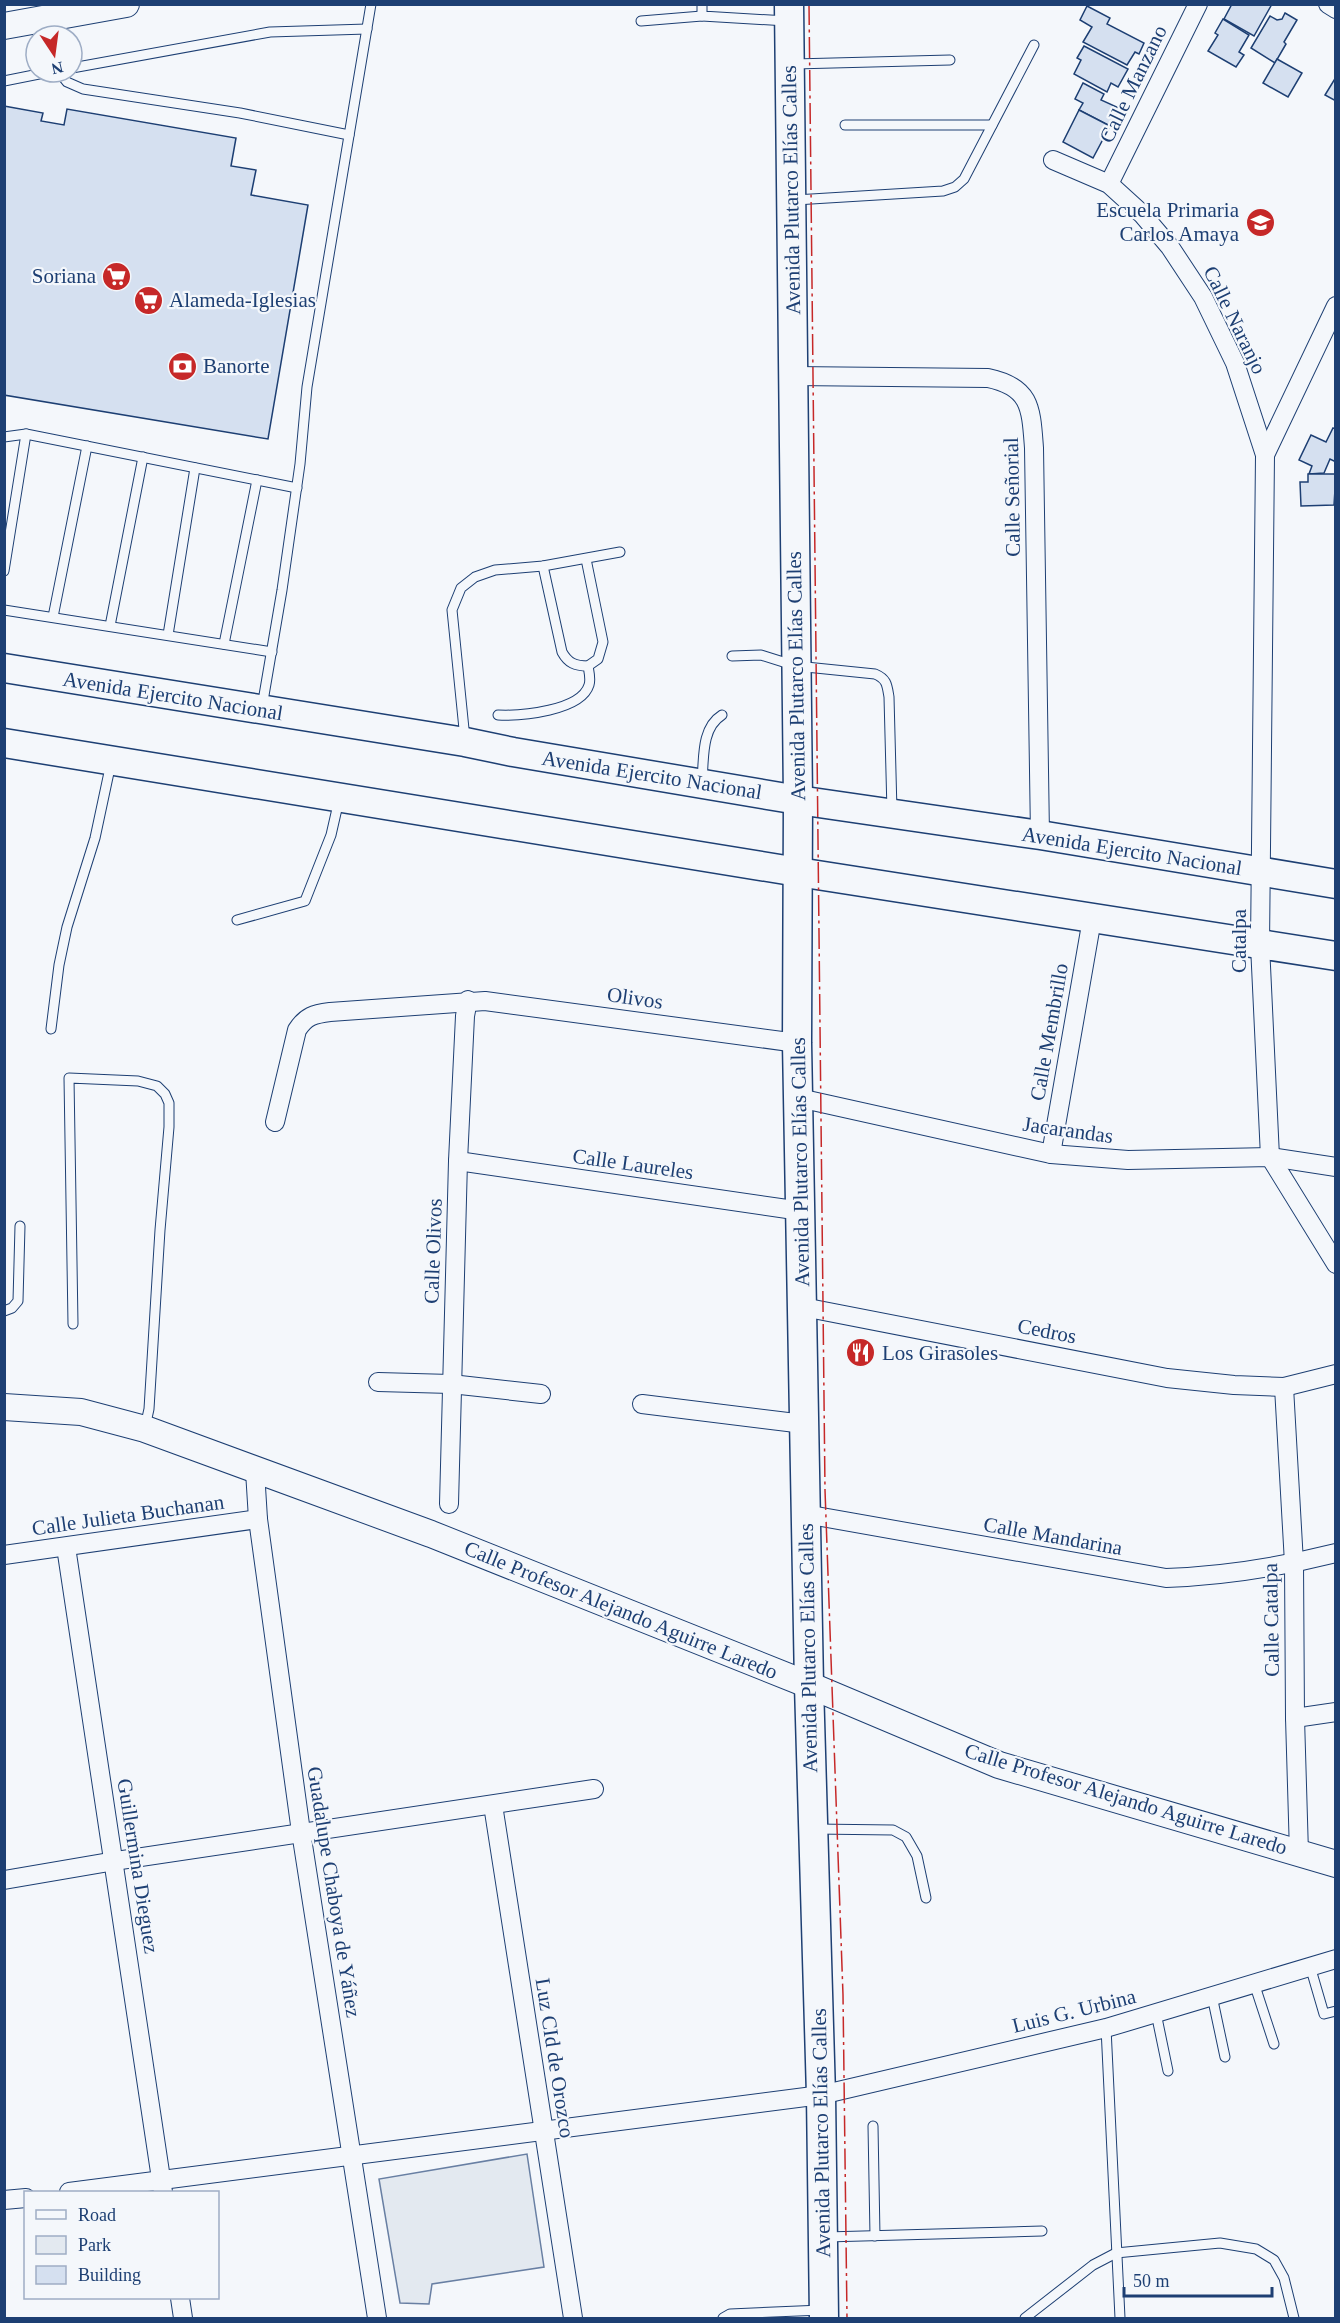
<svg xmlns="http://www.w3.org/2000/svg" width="1340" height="2323" viewBox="0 0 1340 2323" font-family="Georgia,serif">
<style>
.green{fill:#e3e9f0;stroke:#687fa3;stroke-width:1.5}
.building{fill:#d5e0f0;stroke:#1d3f73;stroke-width:1.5}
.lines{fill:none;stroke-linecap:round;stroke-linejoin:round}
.lane-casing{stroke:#1d3f73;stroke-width:11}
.street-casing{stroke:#1d3f73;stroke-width:20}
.secondary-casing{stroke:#1d3f73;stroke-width:28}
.primary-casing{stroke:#1d3f73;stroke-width:31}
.lane{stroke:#f4f7fb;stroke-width:9}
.street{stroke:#f4f7fb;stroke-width:18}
.secondary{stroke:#f4f7fb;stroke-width:26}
.primary{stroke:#f4f7fb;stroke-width:28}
.power{stroke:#c62828;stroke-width:1.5;stroke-dasharray:21 4.5 3 4.5;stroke-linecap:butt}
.labels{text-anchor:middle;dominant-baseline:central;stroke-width:4.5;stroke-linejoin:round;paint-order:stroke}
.street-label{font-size:21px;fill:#1d3f73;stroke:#f4f7fb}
.poi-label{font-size:21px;fill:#1d3f73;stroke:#f4f7fb;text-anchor:start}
</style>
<rect width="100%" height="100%" fill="#f4f7fb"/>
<polygon class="green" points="527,2154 544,2267 432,2284 429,2304 400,2303 379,2179"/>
<g class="building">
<polygon points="1232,4 1272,4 1254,36 1224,19"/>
<polygon points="1087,6 1110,18 1107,24 1144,43 1139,54 1135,52 1127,65 1083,42 1092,27 1080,20"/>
<polygon points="1285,13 1297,20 1284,42 1286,44 1275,63 1251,48 1270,16 1277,20 1282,19"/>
<polygon points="1223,19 1249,35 1239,52 1244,55 1236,67 1208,51 1218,35 1215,33"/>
<polygon points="1084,46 1128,69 1118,87 1111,83 1107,92 1074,74 1081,60 1077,58"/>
<polygon points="1277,59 1302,73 1288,97 1263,83"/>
<polygon points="1336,77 1336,101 1325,95"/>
<polygon points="1083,83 1104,94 1101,100 1119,108 1110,126 1079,110 1083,103 1075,99"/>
<polygon points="4,106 43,113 41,121 64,125 67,109 236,138 231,166 256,170 251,195 308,205 268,439 4,395"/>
<polygon points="1079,110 1110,126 1093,158 1063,142"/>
<polygon points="1333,428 1336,429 1336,462 1330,459 1324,473 1309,474 1312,466 1299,460 1311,435 1326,442"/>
<polygon points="1308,474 1336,474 1334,505 1301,506 1300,482 1308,482"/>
</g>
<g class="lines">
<defs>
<g id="lane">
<polyline points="702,4 702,16 787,21"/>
<polyline points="641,21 702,16"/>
<polyline points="794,64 950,60"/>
<polyline points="72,68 270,32 367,29"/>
<polyline points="59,72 67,82 83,89 240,113 349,135"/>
<polyline points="4,81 49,72"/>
<polyline points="845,125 992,125"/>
<polyline points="795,200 943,191 955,187 964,179 1034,45"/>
<polyline points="4,437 26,434 297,488"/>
<path d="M 543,566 L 562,652 C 568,663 575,666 588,666 L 598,659 L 603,642 L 586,559"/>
<polyline points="4,571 26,434"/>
<polyline points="4,610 272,652"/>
<polyline points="53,617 87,446"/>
<polyline points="110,626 143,457"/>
<polyline points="168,635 195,468"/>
<polyline points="224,644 257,480"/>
<path d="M 732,656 L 761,655 L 796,666 L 875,674 C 887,679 887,685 889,697 L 892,811"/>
<polyline points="262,707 282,590 300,464 307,387 371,4"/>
<path d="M 498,715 C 521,716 581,711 589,685 C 591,679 589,672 588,666"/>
<polyline points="465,739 452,610 461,588 475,577 495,570 543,566 620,552"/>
<path d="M 702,781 C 704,759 701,728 722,715"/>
<polyline points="237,920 305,901 331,835 339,800"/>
<polyline points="51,1029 59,965 67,927 95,838 111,763"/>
<polyline points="4,1311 12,1308 18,1301 20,1226"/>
<polyline points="73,1324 69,1078 138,1081 157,1086 165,1094 169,1103 169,1127 160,1230 149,1409 145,1427"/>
<polyline points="815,1829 893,1830 906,1837 917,1856 926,1898"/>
<polyline points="1310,1966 1324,2014 1336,2011"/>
<polyline points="1254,1983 1274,2044"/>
<polyline points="1212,1996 1225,2057"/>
<polyline points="1156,2013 1168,2071"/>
<polyline points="1106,2028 1120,2318"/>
<polyline points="873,2126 875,2236"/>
<polyline points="826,2237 1042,2231"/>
<polyline points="723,2318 730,2314 822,2310"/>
<polyline points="1025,2318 1093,2265 1116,2253 1220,2243 1256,2249 1274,2260 1284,2278 1294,2318"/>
</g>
<g id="street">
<polyline points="1328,4 1336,9"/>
<polyline points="1053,160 1109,184 1142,214 1170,247 1203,297 1235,363 1265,455 1260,945 1270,1157 1336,1264"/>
<polyline points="1109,184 1198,4"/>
<path d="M 793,376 L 988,378 C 1031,387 1031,408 1034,448 L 1040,835"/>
<polyline points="1265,455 1336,306"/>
<polyline points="799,1098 1051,1154 1128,1160 1270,1157 1336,1167"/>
<path d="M 275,1122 L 297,1030 C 306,1016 314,1014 330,1012 L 485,1001 L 797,1043"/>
<polyline points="1051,1154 1092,919"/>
<polyline points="458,1161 801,1211"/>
<polyline points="803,1307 1167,1378 1234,1385 1284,1387 1336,1374"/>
<polyline points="378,1382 451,1384 541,1394"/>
<polyline points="1284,1387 1294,1563 1295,1718 1299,1853"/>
<polyline points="642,1404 804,1424"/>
<polyline points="255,1471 258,1519 301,1832 377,2318"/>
<polyline points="449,1504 458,1161 465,1016 468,1000"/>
<path d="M 805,1514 L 1166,1578 C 1224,1576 1280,1567 1336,1553"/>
<polyline points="66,1547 163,2192"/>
<polyline points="4,1555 258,1519"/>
<polyline points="1295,1718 1336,1712"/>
<polyline points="493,1805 573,2318"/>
<polyline points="4,1880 115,1861 594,1789"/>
<polyline points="69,2192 821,2095 1106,2028 1336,1959"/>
<polyline points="4,2200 26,2198"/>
<polyline points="180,2298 183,2318"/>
</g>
<g id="secondary">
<polyline points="4,26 126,4"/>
<polyline points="4,1407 81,1412 145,1429 431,1534 809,1685 999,1765 1336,1864"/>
</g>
<g id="primary">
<polyline points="789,4 798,800 797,1043 809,1685 821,2095 824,2318"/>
<polyline points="4,668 465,742 513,752 798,800 1040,835 1336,884"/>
<polyline points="4,743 798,872 1336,956"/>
</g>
</defs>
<use href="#lane" class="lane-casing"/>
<use href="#street" class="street-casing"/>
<use href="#secondary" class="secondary-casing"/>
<use href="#primary" class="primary-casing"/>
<use href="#lane" class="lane"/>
<use href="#street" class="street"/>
<use href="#secondary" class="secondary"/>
<use href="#primary" class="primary"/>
<polyline class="power" points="809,4 825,1490 843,1995 847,2318"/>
</g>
<defs>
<symbol id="school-disc" viewBox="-11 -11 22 22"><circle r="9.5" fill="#c62828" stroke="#f4f7fb"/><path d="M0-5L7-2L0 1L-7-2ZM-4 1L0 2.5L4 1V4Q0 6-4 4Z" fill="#fff"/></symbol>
<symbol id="supermarket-disc" viewBox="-11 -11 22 22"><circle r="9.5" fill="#c62828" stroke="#f4f7fb"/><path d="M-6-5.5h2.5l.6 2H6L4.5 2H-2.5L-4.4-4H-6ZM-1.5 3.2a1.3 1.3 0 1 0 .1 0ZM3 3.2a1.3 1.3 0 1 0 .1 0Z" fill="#fff"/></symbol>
<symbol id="bank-disc" viewBox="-11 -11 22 22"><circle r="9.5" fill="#c62828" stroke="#f4f7fb"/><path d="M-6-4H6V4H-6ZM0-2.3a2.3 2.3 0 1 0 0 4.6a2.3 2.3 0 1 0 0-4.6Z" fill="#fff"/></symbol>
<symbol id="restaurant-disc" viewBox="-11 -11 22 22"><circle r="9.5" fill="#c62828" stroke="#f4f7fb"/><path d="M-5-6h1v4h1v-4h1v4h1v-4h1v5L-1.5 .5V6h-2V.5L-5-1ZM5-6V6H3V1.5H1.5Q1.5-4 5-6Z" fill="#fff"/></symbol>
</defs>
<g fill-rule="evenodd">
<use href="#school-disc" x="1244" y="206" width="33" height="33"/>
<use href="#supermarket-disc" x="100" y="260" width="33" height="33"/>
<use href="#supermarket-disc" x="132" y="284" width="33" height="33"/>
<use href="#bank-disc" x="166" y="350" width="33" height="33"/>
<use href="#restaurant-disc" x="844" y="1336" width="33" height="33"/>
</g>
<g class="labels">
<g class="street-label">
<text transform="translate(1133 84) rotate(-64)">Calle Manzano</text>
<text transform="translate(791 190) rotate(-91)">Avenida Plutarco Elías Calles</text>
<text transform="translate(1235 320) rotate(64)">Calle Naranjo</text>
<text transform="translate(1012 497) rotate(-91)">Calle Señorial</text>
<text transform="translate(796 676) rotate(-91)">Avenida Plutarco Elías Calles</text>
<text transform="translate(173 696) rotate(9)">Avenida Ejercito Nacional</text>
<text transform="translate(652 775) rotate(9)">Avenida Ejercito Nacional</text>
<text transform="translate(1132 851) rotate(9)">Avenida Ejercito Nacional</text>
<text transform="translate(1239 941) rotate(-90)">Catalpa</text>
<text transform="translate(635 998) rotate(8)">Olivos</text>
<text transform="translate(1049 1032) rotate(-80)">Calle Membrillo</text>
<text transform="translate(1068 1130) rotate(8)">Jacarandas</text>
<text transform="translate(800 1162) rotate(-91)">Avenida Plutarco Elías Calles</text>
<text transform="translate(633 1164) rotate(8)">Calle Laureles</text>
<text transform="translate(433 1251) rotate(-88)">Calle Olivos</text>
<text transform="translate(1047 1331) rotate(11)">Cedros</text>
<text transform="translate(128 1515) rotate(-8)">Calle Julieta Buchanan</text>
<text transform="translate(1053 1536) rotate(10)">Calle Mandarina</text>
<text transform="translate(621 1610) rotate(22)">Calle Profesor Alejando Aguirre Laredo</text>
<text transform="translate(1271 1620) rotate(-91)">Calle Catalpa</text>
<text transform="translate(808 1648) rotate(-91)">Avenida Plutarco Elías Calles</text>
<text transform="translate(1126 1799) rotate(17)">Calle Profesor Alejando Aguirre Laredo</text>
<text transform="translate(138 1866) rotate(81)">Guillermina Dieguez</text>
<text transform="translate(334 1892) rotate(81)">Guadalupe Chaboya de Yáñez</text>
<text transform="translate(1074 2011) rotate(-14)">Luis G. Urbina</text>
<text transform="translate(555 2058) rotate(81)">Luz CId de Orozco</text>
<text transform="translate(821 2133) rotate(-91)">Avenida Plutarco Elías Calles</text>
</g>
<g class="poi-label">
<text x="1239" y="210" text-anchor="end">Escuela Primaria<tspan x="1239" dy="24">Carlos Amaya</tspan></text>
<text x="96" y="276" text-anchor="end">Soriana</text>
<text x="169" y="300">Alameda-Iglesias</text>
<text x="203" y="366">Banorte</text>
<text x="882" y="1353">Los Girasoles</text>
</g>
</g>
<rect width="1340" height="2323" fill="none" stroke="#1d3f73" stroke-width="12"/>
<rect x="24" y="2191" width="195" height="108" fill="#f4f7fb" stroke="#9eadc5" stroke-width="1.5"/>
<rect x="36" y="2210" width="30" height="9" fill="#f4f7fb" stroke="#9eadc5" stroke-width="1.5"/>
<text x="78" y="2221" font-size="18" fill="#1d3f73">Road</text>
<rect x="36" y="2236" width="30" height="18" fill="#e3e9f0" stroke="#9eadc5" stroke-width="1.5"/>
<text x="78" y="2251" font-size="18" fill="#1d3f73">Park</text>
<rect x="36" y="2266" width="30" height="18" fill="#d5e0f0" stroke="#9eadc5" stroke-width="1.5"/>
<text x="78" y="2281" font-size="18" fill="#1d3f73">Building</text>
<g transform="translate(54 54) rotate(167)"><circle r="28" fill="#f4f7fb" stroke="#9eadc5" stroke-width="1.5"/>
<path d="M0-4.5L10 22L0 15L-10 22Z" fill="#c62828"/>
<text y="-9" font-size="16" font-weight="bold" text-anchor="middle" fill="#1d3f73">N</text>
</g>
<path d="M1124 2287v9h148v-9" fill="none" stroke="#1d3f73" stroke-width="3"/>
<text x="1133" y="2287" font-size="18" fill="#1d3f73" stroke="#f4f7fb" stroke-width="4.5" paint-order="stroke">50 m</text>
</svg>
